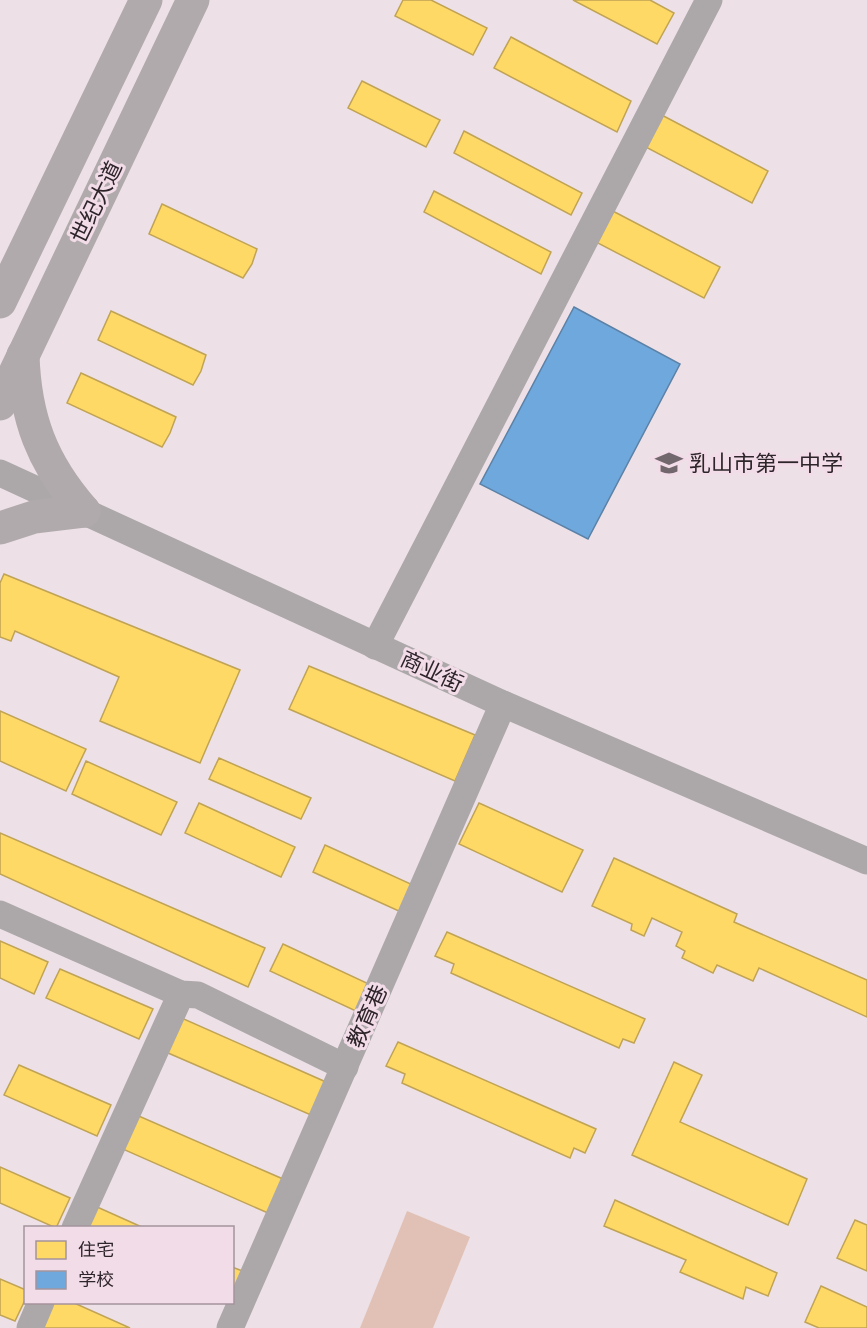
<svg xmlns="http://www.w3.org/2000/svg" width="867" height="1328" viewBox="0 0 867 1328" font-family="'Space Grotesk','Noto Sans SC',sans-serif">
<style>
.green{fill:#e1c1b6}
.homes{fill:#ffd966;stroke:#c0a354;stroke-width:1.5}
.schools{fill:#6fa8dc;stroke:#5c81a7;stroke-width:1.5}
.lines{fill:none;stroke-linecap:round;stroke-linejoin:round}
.minor{stroke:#aca8a9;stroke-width:27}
.major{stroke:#b1aaac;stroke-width:33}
.labels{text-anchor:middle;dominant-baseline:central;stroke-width:6;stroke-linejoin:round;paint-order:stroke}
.street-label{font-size:22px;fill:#2e252a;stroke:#f2dce8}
.poi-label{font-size:22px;fill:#2e252a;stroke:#f2dce8;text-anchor:start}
</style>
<rect width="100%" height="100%" fill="#ede1e7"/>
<polygon class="green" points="407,1211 470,1237 433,1328 360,1328"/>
<g class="homes">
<polygon points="403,0 431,0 487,28 473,55 395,16"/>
<polygon points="573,0 650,0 674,13 657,44"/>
<polygon points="511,37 631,101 617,132 494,68"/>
<polygon points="362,81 440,120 426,147 348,108"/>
<polygon points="656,112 768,171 752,203 640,144"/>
<polygon points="464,131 582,193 571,215 454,153"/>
<polygon points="434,191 551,252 541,274 424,212"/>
<polygon points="162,204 257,249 252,264 243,278 149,234"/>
<polygon points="607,208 720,267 704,298 592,240"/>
<polygon points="111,311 206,355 201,371 193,385 98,340"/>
<polygon points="81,373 176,417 170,433 162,447 67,403"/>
<polygon points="4,574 240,670 200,763 100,721 119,677 15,631 11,641 0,637 0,583"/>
<polygon points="309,666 475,735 455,781 289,709"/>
<polygon points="0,711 86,749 66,791 0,761"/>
<polygon points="219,758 311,798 301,819 209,779"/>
<polygon points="86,761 177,802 161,835 72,794"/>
<polygon points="199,803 295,847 281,877 185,833"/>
<polygon points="479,803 583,850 562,892 459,844"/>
<polygon points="0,833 265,948 248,987 0,874"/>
<polygon points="325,845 413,885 401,912 313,872"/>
<polygon points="614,858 737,914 734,922 867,980 867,1017 759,968 753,981 717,965 713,973 682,958 685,951 676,946 682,932 652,918 644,936 631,930 632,924 592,906"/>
<polygon points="447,932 645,1019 634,1043 623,1039 619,1048 451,973 454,964 435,956"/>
<polygon points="0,941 48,962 34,994 0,978"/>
<polygon points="283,944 371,985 358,1012 270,971"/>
<polygon points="60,969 153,1009 139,1039 46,998"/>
<polygon points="168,1012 326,1082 311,1115 152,1046"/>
<polygon points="398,1042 596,1129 585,1153 574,1148 570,1158 402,1083 405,1074 386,1066"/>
<polygon points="674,1062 702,1075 680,1122 807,1179 788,1225 632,1155"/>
<polygon points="19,1065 111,1105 97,1136 4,1095"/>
<polygon points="125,1110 283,1179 268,1213 109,1143"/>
<polygon points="0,1167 70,1198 56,1228 0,1203"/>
<polygon points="615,1200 777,1273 768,1296 746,1287 743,1299 680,1272 686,1260 604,1226"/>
<polygon points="86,1202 144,1228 74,1228"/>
<polygon points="855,1220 867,1225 867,1271 837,1258"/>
<polygon points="232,1267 245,1272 232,1299"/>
<polygon points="0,1279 26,1290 26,1298 15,1321 0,1315"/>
<polygon points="821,1286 867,1307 867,1328 819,1328 805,1322"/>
<polygon points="39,1302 72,1302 130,1328 37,1328"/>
</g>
<polygon class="schools" points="574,307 680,364 588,539 480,484"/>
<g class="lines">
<g class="minor">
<polyline points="0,473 503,704 867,861"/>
<polyline points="375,646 709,0"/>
<polyline points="0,914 181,994 198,995 345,1067"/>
<polyline points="75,1228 181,994"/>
<polyline points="30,1328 41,1302"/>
<polyline points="230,1328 503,704"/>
</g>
<g class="major">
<polyline points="0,302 146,0"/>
<path d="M 23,355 C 25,418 42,463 84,511"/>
<polyline points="0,404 193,0"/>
<polyline points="0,528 34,517 84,511"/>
</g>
</g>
<defs>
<symbol id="school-bare" viewBox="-9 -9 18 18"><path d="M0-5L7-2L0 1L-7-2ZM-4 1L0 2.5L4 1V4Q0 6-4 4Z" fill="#71676c" stroke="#f2dce8" stroke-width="2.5" paint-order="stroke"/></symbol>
</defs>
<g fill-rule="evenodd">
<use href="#school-bare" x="650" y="444" width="38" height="38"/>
</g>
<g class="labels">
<g class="street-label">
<text transform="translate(96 202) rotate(-64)">世纪大道</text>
<text transform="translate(432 671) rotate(25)">商业街</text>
<text transform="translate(367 1016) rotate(-66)">教育巷</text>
</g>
<g class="poi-label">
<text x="689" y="463">乳山市第一中学</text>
</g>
</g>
<rect x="24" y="1226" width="210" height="78" fill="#f2dce8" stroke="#a4939c" stroke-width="1.5"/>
<rect x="36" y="1241" width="30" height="18" fill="#ffd966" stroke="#a4939c" stroke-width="1.5"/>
<text x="78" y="1256" font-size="18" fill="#2e252a">住宅</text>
<rect x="36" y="1271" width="30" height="18" fill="#6fa8dc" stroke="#a4939c" stroke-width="1.5"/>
<text x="78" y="1286" font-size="18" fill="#2e252a">学校</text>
</svg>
